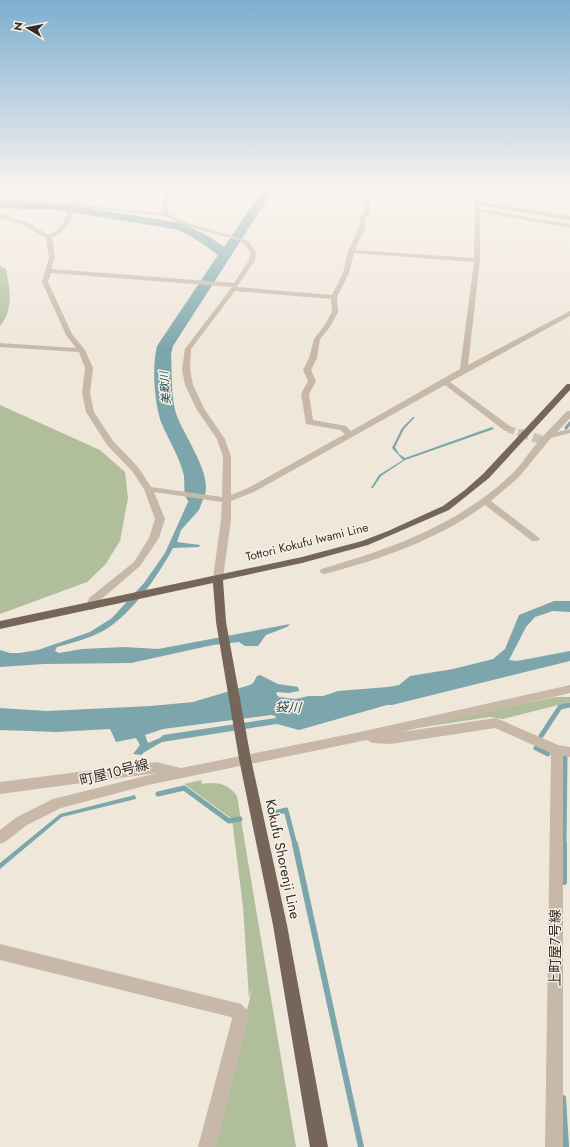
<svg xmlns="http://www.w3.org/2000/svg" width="570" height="1147" viewBox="0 0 570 1147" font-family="Jost,'Noto Sans JP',sans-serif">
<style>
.green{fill:#b0be9c}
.water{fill:#7ca6ab;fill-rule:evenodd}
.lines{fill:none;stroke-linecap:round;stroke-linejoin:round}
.stream-far2{stroke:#7ca6ab;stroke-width:3}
.stream-far1{stroke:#7ca6ab;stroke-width:5}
.stream{stroke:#7ca6ab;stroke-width:6}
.river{fill:#7ca6ab;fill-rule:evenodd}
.minor-tunnel-far1{stroke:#cac2b7;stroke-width:7;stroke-dasharray:7 3.5;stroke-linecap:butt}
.minor-tunnel{stroke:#cac2b7;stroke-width:9;stroke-dasharray:9 4.5;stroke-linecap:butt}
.minor{fill:#c7b8a8;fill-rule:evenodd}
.major{fill:#766559;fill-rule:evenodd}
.labels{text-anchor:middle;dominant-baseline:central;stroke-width:3;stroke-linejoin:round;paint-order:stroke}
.far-water-label{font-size:11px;font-style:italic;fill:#204d53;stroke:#f8f1e7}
.street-label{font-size:12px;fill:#342c28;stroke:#f8f1e7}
.water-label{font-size:13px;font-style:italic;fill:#204d53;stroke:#f8f1e7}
.near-street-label{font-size:14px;fill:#342c28;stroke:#f8f1e7}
</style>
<rect width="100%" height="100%" fill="#f0e7db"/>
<g class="green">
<path d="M 0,266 L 6,269 C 10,289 14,309 0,326 Z"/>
<polygon points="0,405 100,450 125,472 128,498 120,541 105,565 87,582 0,614"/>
<polygon points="555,697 570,697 570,702 503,719 490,717 390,732"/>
<path d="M 201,780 L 202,784 C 217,781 229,784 237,796 L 296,1147 L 212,1147 L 253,986 L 249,998 L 243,907 L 232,819 L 184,784 Z"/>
</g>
<g class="water">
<polygon points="413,417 415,417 404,429 395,447 399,454 405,458 492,427 494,429 405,460 381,476 373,488 371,488 379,475 403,460 392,448 402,428"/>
<path d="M 194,467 L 204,492 L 202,502 L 199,510 L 181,530 L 177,542 L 200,545 L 199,547 L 173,548 C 158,576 130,617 101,632 C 87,639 72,643 57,647 L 55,651 L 59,653 L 82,649 L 124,647 L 158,649 L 290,624 L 287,627 L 266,635 L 258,646 L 245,646 L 239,642 L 213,645 L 131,663 L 44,664 L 0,667 L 0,650 L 10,653 L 19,653 L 38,650 L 90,632 L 112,618 L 144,583 L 165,553 L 193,491 L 194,486 L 187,468 Z"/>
<path d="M 554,601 L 570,601 L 570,612 L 553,611 L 535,617 L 526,627 L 509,660 L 517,661 L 570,651 L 570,661 L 392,705 L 387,705 L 299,730 L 277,724 L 162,742 L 143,753 L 142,755 L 133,754 L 140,745 L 136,738 L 116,742 L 110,729 L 56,732 L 0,730 L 0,708 L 47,711 L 151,706 L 193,702 L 250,685 L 253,683 L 257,676 L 260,675 L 278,684 L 298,687 L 299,691 L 289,693 L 277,692 L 276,694 L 279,697 L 295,699 L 309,696 L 323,696 L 338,691 L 388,687 L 399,685 L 410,676 L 453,669 L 493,659 L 505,649 L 519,615 ZM 271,715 L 275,716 L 276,718 L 163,735 L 160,738 L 148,743 L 145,735 L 163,729 Z"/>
<polygon points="135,795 136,799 62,817 0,869 0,863 60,814"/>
</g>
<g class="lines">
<polyline class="stream-far2" points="566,428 570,423"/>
<g class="stream-far1">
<polyline points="541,736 560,707 570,705"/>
<polyline points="536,748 548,754"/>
<polyline points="158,794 184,788 229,821 240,819"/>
<polyline points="275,813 286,810 295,845"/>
<polyline points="564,845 565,757"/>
</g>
<g class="stream">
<polyline points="295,844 361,1147"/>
<polyline points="564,882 564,844"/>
<polyline points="563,1098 566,1147"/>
</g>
<path class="river" d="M 263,189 L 274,189 L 173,346 L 171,354 C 172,372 171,392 175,410 C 181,434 218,478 202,501 L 195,503 L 188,501 C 182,494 186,481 183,472 C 178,454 168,439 161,422 C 154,402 152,366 157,346 L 218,255 L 200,242 L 179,230 L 59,210 L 0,208 L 0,202 L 59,204 L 182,223 L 208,236 L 224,247 Z"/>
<polyline class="minor-tunnel-far1" points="508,429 523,434"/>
<polyline class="minor-tunnel" points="520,433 545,441"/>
<g class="minor">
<path d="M 89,189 L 94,189 L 78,204 L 124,210 L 163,213 C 162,204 162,197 167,189 L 172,189 L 168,198 L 168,214 L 188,223 L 244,239 L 249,242 L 256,252 L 255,260 L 237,287 L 332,295 L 343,273 L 348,251 L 359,228 L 360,217 L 364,213 L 364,200 L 369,189 L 374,189 L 369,200 L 370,213 L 366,217 L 365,228 L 355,250 L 474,258 L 475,189 L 479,189 L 479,202 L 570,216 L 570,220 L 480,205 L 480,209 L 570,224 L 570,228 L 480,212 L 480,260 L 468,365 L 568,312 L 570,311 L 570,316 L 450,382 L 511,427 L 511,431 L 505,431 L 445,385 L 254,492 L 231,501 L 231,520 L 223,578 L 218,581 L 213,578 L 221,520 L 222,502 L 154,492 L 165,519 L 159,538 L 140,566 L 97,603 L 95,609 L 91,610 L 86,606 L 89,598 L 134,562 L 149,538 L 155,519 L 144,489 L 132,471 L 107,445 L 86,412 L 82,393 L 85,368 L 79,352 L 0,347 L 0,343 L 76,348 L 66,335 L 42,282 L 49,257 L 46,238 L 22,224 L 0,218 L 0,214 L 26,222 L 49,235 C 63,228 65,219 70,206 L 54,203 L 0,201 L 0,199 L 54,201 L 73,203 ZM 74,207 L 165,216 L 184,225 L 240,241 L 245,244 L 250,252 L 249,260 L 234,283 L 51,269 L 55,257 L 52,238 C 65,231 73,222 74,207 ZM 354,253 L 474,262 L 460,369 L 351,431 L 346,426 L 313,420 L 309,394 L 316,381 L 311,370 L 317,358 L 320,339 L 330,327 L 338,312 L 337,297 L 349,273 ZM 51,273 L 232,287 L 185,349 L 182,369 L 185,385 L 197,410 L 217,439 L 223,457 L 222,497 L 151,487 L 138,467 L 113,441 L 94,412 L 90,393 L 93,368 L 85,350 L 72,334 L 48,282 ZM 235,291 L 331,299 L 332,312 L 324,326 L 314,339 L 309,358 L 303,370 L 308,381 L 301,394 L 306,424 L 340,430 L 345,434 L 248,488 L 231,495 L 231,457 L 225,439 L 205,410 L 193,385 L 190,369 L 191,349 Z"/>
<polygon points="483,189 570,193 570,195 485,190"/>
<path d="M 567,411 L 570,411 L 570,418 L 557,432 L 570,429 L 570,433 L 551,438 L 519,477 L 491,501 L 538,537 L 540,539 L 538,541 L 532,541 L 485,505 C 437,540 381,559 325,574 L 321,573 L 320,571 L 321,569 C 391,549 460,524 513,473 C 521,465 527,455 534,447 C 544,434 556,423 567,411 Z"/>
<polygon points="570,685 570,693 401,732 496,718 558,745 570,747 570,757 563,756 563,1147 545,1147 551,753 495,728 391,744 372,743 367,740 148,785 61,808 27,825 5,842 0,844 0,830 17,817 53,799 157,773 0,794 0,782 156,762 181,768 360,732"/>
<polygon points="0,944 241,1004 247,1010 249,1016 216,1147 198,1147 232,1019 231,1017 0,960"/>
</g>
<polygon class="major" points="567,384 570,384 570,390 489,478 449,510 368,545 302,563 223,580 226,622 251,759 287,925 328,1147 310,1147 273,925 239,759 216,622 213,583 0,629 0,621 302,557 362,541 388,531 443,506 465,490 483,474"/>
</g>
<linearGradient id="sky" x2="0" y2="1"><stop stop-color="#7daed0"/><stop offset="0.54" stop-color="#f8f4ef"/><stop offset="1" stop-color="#f8f4ef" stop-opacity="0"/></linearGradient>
<rect width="570" height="350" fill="url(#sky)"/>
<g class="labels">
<g class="far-water-label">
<text transform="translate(165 388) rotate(-94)">美歎川</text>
</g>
<g class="street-label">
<text transform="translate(307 542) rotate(-14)">Tottori Kokufu Iwami Line</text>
</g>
<g class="water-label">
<text transform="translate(288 707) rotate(3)">袋川</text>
</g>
<g class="near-street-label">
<text transform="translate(114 772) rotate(-14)">町屋10号線</text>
<text transform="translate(283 859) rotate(78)">Kokufu Shorenji Line</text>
<text transform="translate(555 948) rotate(-90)">上町屋7号線</text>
</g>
</g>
<g transform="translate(28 28) rotate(280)" stroke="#f8f1e7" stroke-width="3" paint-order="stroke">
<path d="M0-3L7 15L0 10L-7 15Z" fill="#342c28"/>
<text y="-6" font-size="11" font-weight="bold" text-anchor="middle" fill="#342c28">N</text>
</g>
</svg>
